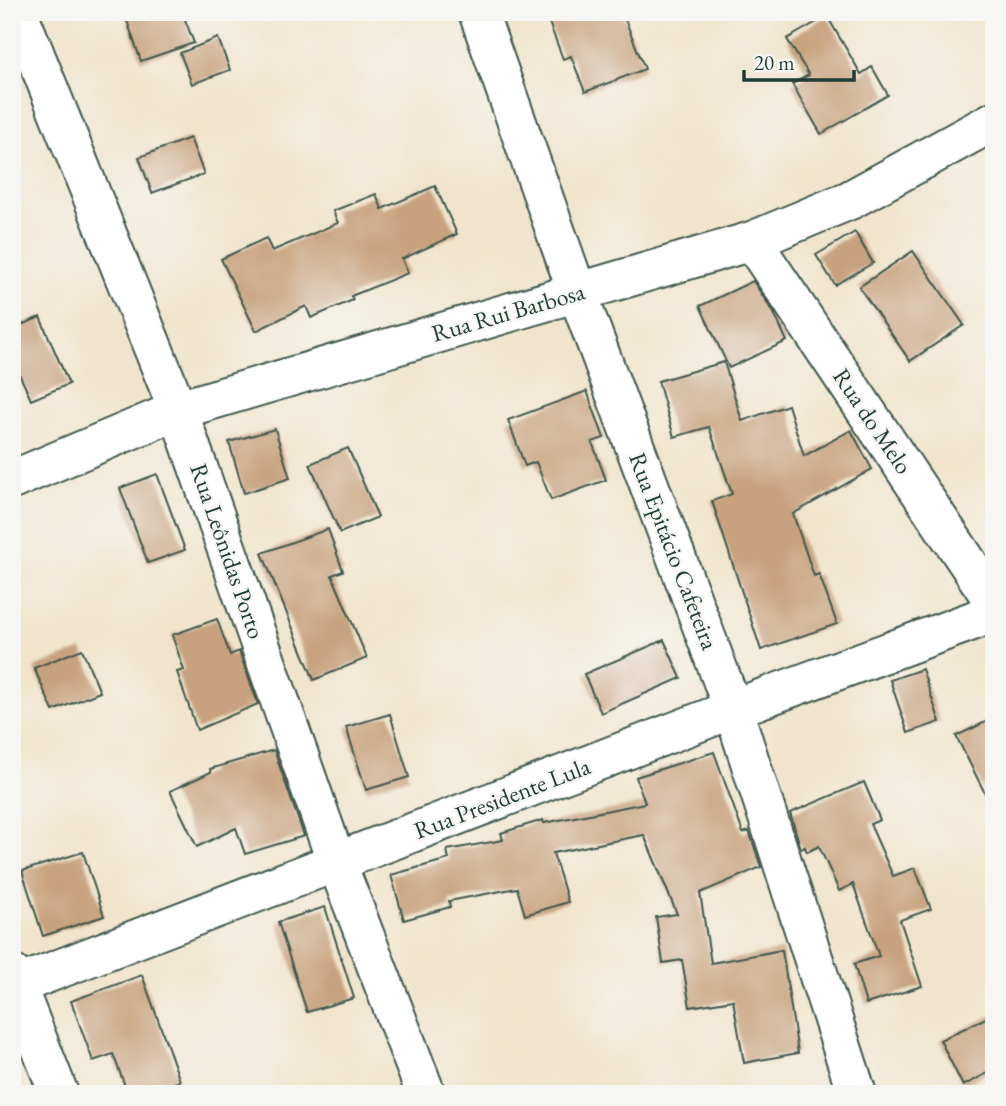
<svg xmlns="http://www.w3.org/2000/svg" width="1006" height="1106" viewBox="0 0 1006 1106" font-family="'EB Garamond',serif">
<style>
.building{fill:#c8a27e}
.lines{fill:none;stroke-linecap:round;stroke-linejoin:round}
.minor-casing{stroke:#3e564b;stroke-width:42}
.minor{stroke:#fff;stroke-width:38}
.labels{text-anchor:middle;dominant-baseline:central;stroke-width:5;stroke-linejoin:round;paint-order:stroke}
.street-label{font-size:24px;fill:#1f3d34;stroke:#f6f6f2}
</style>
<rect width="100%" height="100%" fill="#f6f6f2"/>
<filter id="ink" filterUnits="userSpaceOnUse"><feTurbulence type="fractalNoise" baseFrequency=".0143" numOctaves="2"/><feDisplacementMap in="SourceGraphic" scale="14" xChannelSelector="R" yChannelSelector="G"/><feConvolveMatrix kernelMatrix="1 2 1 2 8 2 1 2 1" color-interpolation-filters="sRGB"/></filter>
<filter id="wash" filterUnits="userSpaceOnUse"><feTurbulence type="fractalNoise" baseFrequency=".00686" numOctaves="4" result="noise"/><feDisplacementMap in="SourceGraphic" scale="28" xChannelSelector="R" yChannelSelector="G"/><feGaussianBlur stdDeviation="1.57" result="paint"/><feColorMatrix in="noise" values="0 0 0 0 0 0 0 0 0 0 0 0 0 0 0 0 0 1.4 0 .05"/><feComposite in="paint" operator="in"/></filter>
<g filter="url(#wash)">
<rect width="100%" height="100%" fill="#f0e5cc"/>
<g id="blocks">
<g class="building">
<polygon points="124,12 182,12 194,43 141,61"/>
<polygon points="545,12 622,12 645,69 585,92 571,56 563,59"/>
<polygon points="827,16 861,74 872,67 888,95 821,134 792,84 809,75 787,39"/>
<polygon points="218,38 230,70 192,84 180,53"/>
<polygon points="190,138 204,174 152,193 139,157"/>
<polygon points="435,186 457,234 402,259 408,273 351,296 353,300 311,318 306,306 256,331 221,259 266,238 272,251 338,223 333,211 376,194 382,209"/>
<polygon points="855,232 873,263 835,285 816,255"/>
<polygon points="913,251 964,325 910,361 859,287"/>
<polygon points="753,281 774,313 787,341 729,368 700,306"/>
<polygon points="40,317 69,384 31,400 12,358 12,329"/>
<polygon points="724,362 742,421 788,405 804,456 851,430 872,469 793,514 814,576 819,574 837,624 761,650 712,501 732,494 709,427 674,437 658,381"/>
<polygon points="587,391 604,438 592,442 606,480 551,500 536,462 525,466 508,420"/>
<polygon points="275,429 290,478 244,493 229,442"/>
<polygon points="348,448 378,517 340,533 310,464"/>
<polygon points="157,474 185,550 148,563 120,488"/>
<polygon points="328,529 343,571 332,575 367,658 314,680 262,553"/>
<polygon points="217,619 230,655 239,651 258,704 197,730 177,672 184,670 172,635"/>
<polygon points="664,640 681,678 601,713 584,674"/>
<polygon points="82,649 100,692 53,711 34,668"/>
<polygon points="922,669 940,722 908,733 890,680"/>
<polygon points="390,714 409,777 366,790 346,727"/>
<polygon points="994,718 994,811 956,736"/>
<polygon points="274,750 304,836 245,854 236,828 197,847 170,791 211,772 210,769"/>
<polygon points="714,752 743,833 749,831 761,867 700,893 711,963 782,950 798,1053 744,1063 733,1000 690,1007 682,960 663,963 656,917 677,914 644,835 553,853 568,902 525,915 517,888 449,901 450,907 404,920 391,875 449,859 447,850 503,840 501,833 543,820 544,823 645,803 636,777"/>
<polygon points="864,782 880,820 870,824 893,876 915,868 931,909 900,920 922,986 866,1004 854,964 879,956 853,884 839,891 819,846 807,852 805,847 801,849 790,813"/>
<polygon points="83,852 104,916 43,936 22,871"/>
<polygon points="325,907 354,998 307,1012 278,922"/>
<polygon points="142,975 180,1081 146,1094 128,1094 113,1054 93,1061 71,1001"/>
<polygon points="994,1014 994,1070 963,1086 940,1040"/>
</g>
</g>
</g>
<g filter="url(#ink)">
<use href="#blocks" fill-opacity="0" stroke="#3e564b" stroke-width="2"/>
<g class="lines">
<defs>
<g id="minor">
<polyline points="18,12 178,410 336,861 426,1094"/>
<polyline points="478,12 577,292 733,709 857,1094"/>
<polyline points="752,241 994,602"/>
<polyline points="12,480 178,410 752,241 850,200 994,121"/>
<polyline points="12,974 59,1094"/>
<polyline points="12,987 733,709 994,613"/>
</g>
</defs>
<use href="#minor" class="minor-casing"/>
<use href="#minor" class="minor"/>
</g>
</g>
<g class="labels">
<g class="street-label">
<text transform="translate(508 312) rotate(-16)">Rua Rui Barbosa</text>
<text transform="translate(873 421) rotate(56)">Rua do Melo</text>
<text transform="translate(228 551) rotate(71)">Rua Leônidas Porto</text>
<text transform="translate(674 551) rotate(69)">Rua Epitácio Cafeteira</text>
<text transform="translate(502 798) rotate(-21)">Rua Presidente Lula</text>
</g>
</g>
<rect width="1006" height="1106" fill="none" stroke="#f6f6f2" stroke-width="42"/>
<path d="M744 70v10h110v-10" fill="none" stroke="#1f3d34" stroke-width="3.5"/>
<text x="754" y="70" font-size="21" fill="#1f3d34" stroke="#f6f6f2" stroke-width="5" paint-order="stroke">20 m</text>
</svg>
